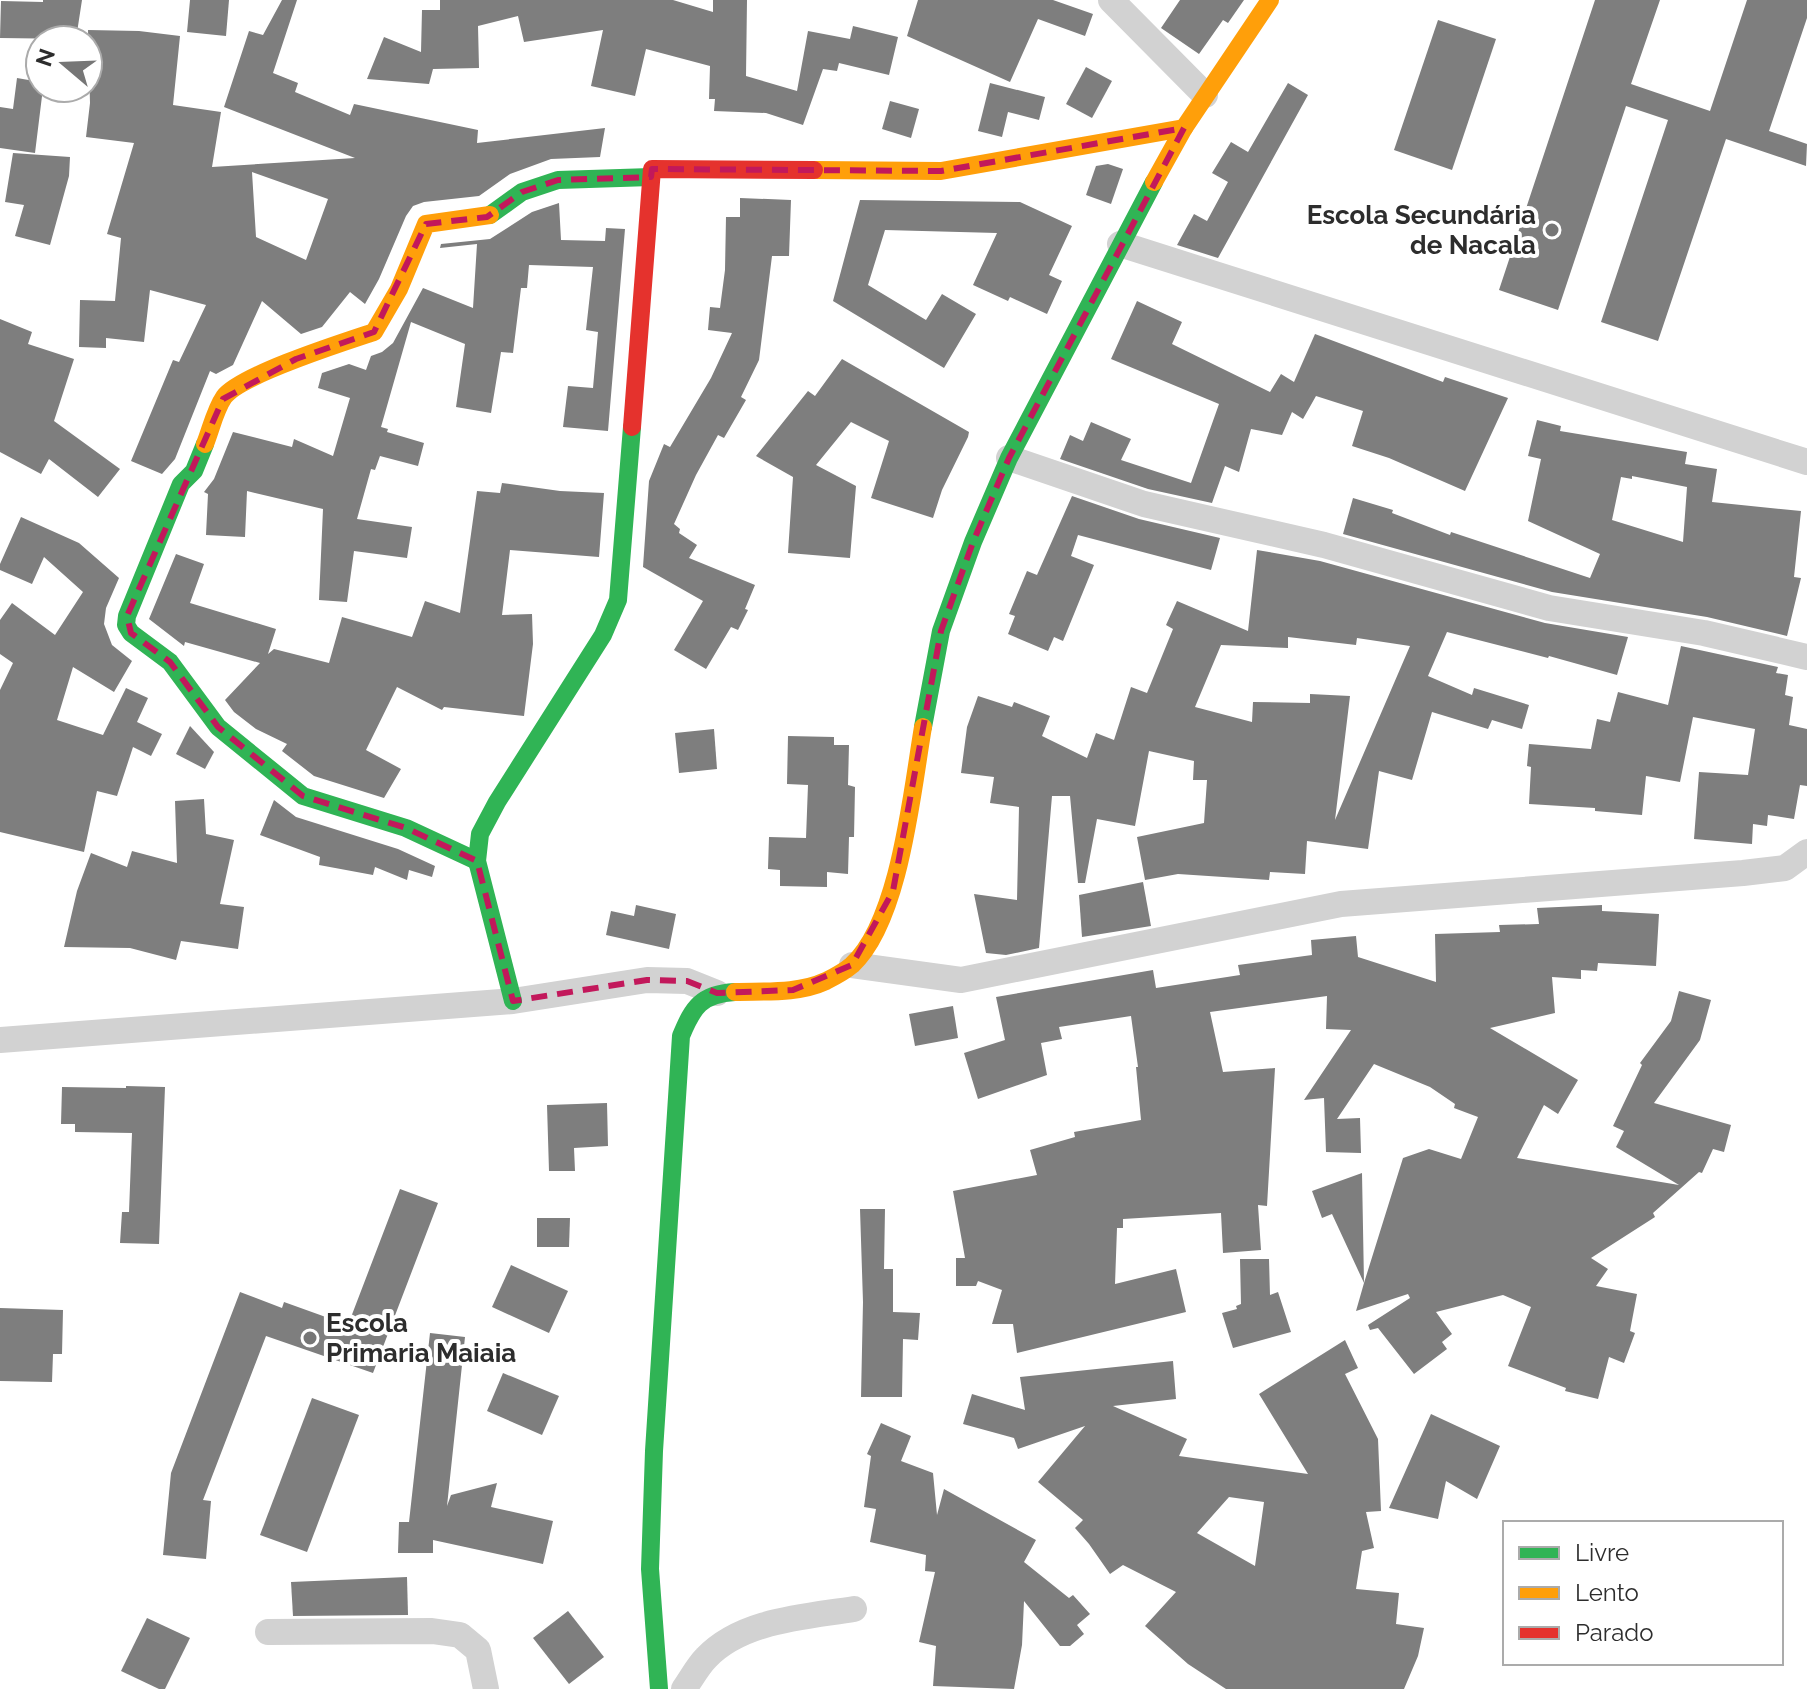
<svg xmlns="http://www.w3.org/2000/svg" width="1807" height="1689" viewBox="0 0 1807 1689" font-family="Raleway,sans-serif">
<style>
.building{fill:#7e7e7e;fill-rule:evenodd}
.lines{fill:none;stroke-linecap:round;stroke-linejoin:round}
.street{stroke:#d2d2d2;stroke-width:26}
.fast{stroke:#30b455;stroke-width:18}
.slow{stroke:#ff9f0a;stroke-width:18}
.jam{stroke:#e5322d;stroke-width:18}
.marked{fill:none;stroke:#c2185b;stroke-width:6;stroke-dasharray:16 10;stroke-linejoin:round}
.poi-dot{fill:#767676;stroke:#fff;stroke-width:3}
.labels{text-anchor:middle;dominant-baseline:central;stroke-width:8;stroke-linejoin:round;paint-order:stroke}
.poi-label{font-size:26px;font-weight:bold;fill:#2d2d2d;stroke:#fff;text-anchor:end}
</style>
<rect width="100%" height="100%" fill="#fff"/>
<g class="building">
<polygon points="43,0 82,0 76,39 0,38 1,1 43,2"/>
<polygon points="190,0 229,0 226,36 187,32"/>
<path d="M 282,0 L 297,0 L 273,73 L 298,83 L 295,92 L 350,115 L 354,104 L 478,130 L 477,143 L 605,128 L 600,157 L 551,159 L 510,174 L 479,196 L 424,202 L 413,206 L 406,216 L 379,279 L 365,304 L 350,292 L 322,327 L 301,334 L 262,301 L 233,365 L 216,374 L 210,371 L 175,459 L 162,474 L 131,461 L 173,360 L 179,362 L 206,305 L 150,290 L 144,342 L 106,338 L 106,348 L 79,347 L 80,300 L 115,301 L 121,238 L 107,234 L 134,143 L 86,137 L 90,103 L 88,30 L 139,31 L 180,36 L 173,105 L 221,112 L 212,167 L 355,158 L 224,107 L 249,31 L 263,35 ZM 252,172 L 328,199 L 306,260 L 256,237 Z"/>
<polygon points="440,0 673,0 713,12 713,0 747,0 746,76 797,91 808,31 850,39 853,26 898,37 889,75 839,63 837,71 823,69 803,125 766,113 714,111 715,99 709,99 710,66 646,49 635,96 591,86 603,30 524,42 518,16 478,26 479,68 433,69 429,84 367,79 384,37 421,52 422,10 440,10"/>
<polygon points="918,0 1053,0 1093,14 1085,36 1038,19 1010,82 907,36"/>
<polygon points="1180,0 1244,0 1228,23 1223,20 1199,54 1161,28"/>
<polygon points="1595,0 1660,0 1631,84 1710,111 1747,0 1807,0 1807,18 1769,131 1807,144 1806,166 1726,139 1658,341 1601,322 1668,120 1626,106 1558,310 1499,290"/>
<polygon points="1438,20 1496,39 1452,170 1394,150"/>
<polygon points="1086,67 1112,81 1092,118 1066,104"/>
<polygon points="17,78 40,82 40,88 43,88 35,153 0,148 0,107 13,109"/>
<polygon points="990,83 1045,97 1039,120 1008,112 1002,137 978,131"/>
<polygon points="1288,83 1308,95 1218,258 1177,245 1194,214 1207,221 1228,182 1212,173 1231,142 1248,152"/>
<polygon points="890,101 919,109 911,138 882,129"/>
<polygon points="13,153 70,157 69,176 50,245 15,236 24,205 5,202"/>
<polygon points="1108,164 1123,169 1111,204 1086,195 1096,166"/>
<polygon points="740,198 791,200 789,256 772,256 759,360 741,397 746,400 724,438 718,435 696,475 674,524 680,529 679,533 697,545 689,558 755,585 745,609 748,610 738,630 731,627 706,669 674,650 703,601 643,567 649,481 664,444 670,447 711,378 732,333 708,330 710,307 720,308 725,270 726,217 740,217"/>
<polygon points="860,200 1020,202 1072,226 1049,275 1062,281 1047,314 1010,297 1008,301 973,285 997,233 885,230 868,285 926,320 942,294 976,314 944,368 833,301"/>
<polygon points="559,203 561,240 605,241 606,228 625,229 608,431 563,427 568,386 593,388 598,332 586,330 593,267 529,265 527,288 521,288 513,353 501,352 491,413 456,407 465,344 411,322 381,427 388,429 387,432 424,443 418,466 380,456 375,470 371,469 357,519 412,527 407,558 354,551 347,602 319,600 323,509 247,491 245,537 206,535 208,494 204,492 214,479 233,432 292,447 294,439 333,456 350,398 318,388 322,373 349,364 366,370 371,356 382,352 393,343 423,288 473,308 477,244 440,248 441,244 490,239 532,212"/>
<polygon points="1137,301 1182,322 1172,344 1270,392 1281,374 1294,382 1315,334 1443,382 1445,377 1508,398 1465,491 1389,458 1352,446 1363,411 1316,396 1303,419 1292,412 1282,435 1251,429 1239,472 1225,466 1212,503 1148,489 1060,459 1070,435 1083,441 1091,422 1131,439 1121,460 1191,483 1219,404 1111,359"/>
<polygon points="0,319 32,332 28,344 74,359 54,421 120,469 98,497 49,459 41,474 0,452"/>
<polygon points="842,359 969,432 968,437 942,490 933,518 871,498 889,441 851,422 816,465 856,486 850,558 788,553 793,477 756,456 808,391 815,396"/>
<path d="M 1537,420 L 1561,426 L 1560,431 L 1687,452 L 1685,464 L 1717,469 L 1712,502 L 1801,511 L 1794,577 L 1801,578 L 1787,636 L 1707,617 L 1552,592 L 1343,534 L 1353,498 L 1393,510 L 1392,513 L 1450,535 L 1451,532 L 1590,578 L 1600,554 L 1528,521 L 1541,459 L 1528,456 ZM 1632,476 L 1687,487 L 1683,542 L 1612,520 L 1621,477 L 1632,479 Z"/>
<polygon points="502,483 560,491 604,493 599,557 510,550 502,615 532,614 533,644 524,716 444,707 442,710 397,687 366,750 401,769 384,798 314,776 282,751 287,744 256,729 234,712 225,700 260,663 185,642 184,646 149,619 176,554 204,564 190,603 276,629 268,654 274,649 329,663 342,617 412,637 425,601 460,613 477,491 500,493"/>
<polygon points="1072,496 1139,519 1220,538 1211,570 1078,535 1071,556 1094,565 1063,641 1054,637 1048,651 1008,634 1015,616 1009,614 1027,571 1037,575"/>
<polygon points="21,517 79,543 119,578 106,608 104,624 112,645 132,661 114,692 73,667 57,720 103,735 126,688 148,698 137,722 162,734 151,756 133,747 117,796 97,791 84,852 0,832 0,690 13,663 0,654 0,620 12,603 55,635 83,592 44,557 32,584 0,570 0,564"/>
<path d="M 1257,550 L 1320,561 L 1545,623 L 1628,637 L 1617,675 L 1549,656 L 1548,658 L 1447,632 L 1428,676 L 1472,695 L 1474,688 L 1529,705 L 1522,729 L 1492,720 L 1488,729 L 1432,712 L 1412,780 L 1379,771 L 1368,849 L 1307,841 L 1305,874 L 1270,872 L 1269,880 L 1178,874 L 1145,880 L 1137,837 L 1204,823 L 1207,780 L 1193,780 L 1194,761 L 1149,751 L 1135,826 L 1097,819 L 1085,883 L 1078,883 L 1070,796 L 1052,796 L 1039,948 L 1006,955 L 986,953 L 974,894 L 1017,900 L 1019,807 L 990,803 L 994,777 L 961,773 L 967,727 L 978,696 L 1012,707 L 1014,702 L 1050,716 L 1042,736 L 1087,758 L 1096,733 L 1114,740 L 1131,687 L 1147,693 L 1173,629 L 1166,625 L 1177,601 L 1248,631 ZM 1288,637 L 1356,645 L 1357,638 L 1410,646 L 1335,820 L 1350,696 L 1310,694 L 1310,703 L 1253,702 L 1252,722 L 1195,707 L 1221,645 L 1288,648 Z"/>
<polygon points="1681,646 1778,667 1776,673 1788,675 1785,695 1793,697 1789,725 1807,729 1807,786 1800,785 1794,819 1768,815 1767,826 1753,824 1752,844 1694,839 1699,772 1748,775 1755,729 1693,717 1680,782 1646,776 1642,815 1595,811 1595,808 1529,804 1531,767 1527,766 1529,744 1591,749 1597,719 1610,722 1618,692 1668,705"/>
<polygon points="190,726 214,752 205,769 176,754"/>
<polygon points="714,729 717,769 679,773 675,733"/>
<polygon points="788,736 834,737 834,745 849,745 848,785 855,787 854,837 849,837 848,874 827,872 827,887 780,886 780,870 768,869 769,837 806,838 808,785 787,784"/>
<polygon points="204,799 206,834 234,840 220,904 244,907 238,949 181,941 176,960 130,948 64,947 77,891 91,853 127,867 132,851 177,863 175,801"/>
<polygon points="274,800 296,817 398,849 435,866 432,877 409,870 407,880 375,867 373,875 319,865 320,857 260,835"/>
<polygon points="1143,882 1151,926 1082,937 1079,895"/>
<polygon points="636,905 676,914 669,949 606,935 611,911 634,916"/>
<polygon points="1602,905 1602,911 1659,914 1656,966 1598,963 1597,971 1581,970 1581,979 1552,977 1555,1013 1490,1028 1578,1080 1558,1114 1544,1105 1517,1158 1679,1185 1616,1147 1624,1131 1613,1126 1642,1065 1640,1063 1671,1021 1679,991 1711,1000 1700,1040 1654,1103 1731,1125 1724,1152 1713,1149 1702,1173 1699,1172 1653,1213 1655,1217 1591,1258 1608,1269 1596,1286 1637,1294 1630,1331 1635,1333 1624,1363 1609,1357 1598,1399 1565,1391 1566,1388 1508,1366 1531,1307 1503,1295 1436,1312 1452,1334 1442,1342 1447,1349 1414,1374 1378,1328 1370,1330 1368,1325 1410,1298 1408,1294 1356,1311 1364,1283 1332,1214 1322,1218 1312,1191 1362,1173 1364,1283 1403,1158 1429,1149 1461,1159 1478,1117 1454,1108 1455,1104 1430,1087 1374,1064 1337,1119 1360,1118 1361,1153 1326,1152 1324,1098 1304,1100 1351,1030 1326,1029 1327,996 1210,1012 1223,1072 1275,1068 1267,1206 1258,1205 1261,1250 1223,1253 1221,1213 1123,1219 1123,1228 1117,1228 1115,1284 1176,1269 1186,1312 1017,1353 1013,1324 992,1324 1002,1290 978,1281 976,1286 956,1286 956,1258 965,1258 953,1191 1037,1175 1030,1150 1075,1137 1074,1132 1141,1120 1136,1067 1138,1067 1131,1016 1059,1027 1062,1039 1041,1043 1047,1075 978,1099 964,1053 1005,1040 996,997 1153,970 1156,988 1240,975 1238,965 1312,955 1311,940 1356,936 1358,957 1436,982 1435,934 1500,932 1499,925 1539,924 1537,908"/>
<polygon points="953,1006 958,1038 915,1046 909,1014"/>
<polygon points="126,1086 165,1087 159,1244 120,1243 122,1212 129,1212 132,1133 75,1132 75,1124 61,1124 62,1087 126,1088"/>
<polygon points="607,1103 608,1146 574,1148 575,1171 549,1171 547,1105"/>
<polygon points="400,1189 438,1203 373,1373 266,1336 203,1500 211,1501 206,1559 163,1555 171,1473 240,1292 282,1308 284,1302 348,1325"/>
<polygon points="860,1209 885,1209 884,1269 893,1269 893,1312 920,1313 918,1340 903,1339 902,1397 861,1397 863,1302"/>
<polygon points="537,1218 570,1218 569,1247 537,1247"/>
<polygon points="1240,1259 1269,1259 1270,1295 1278,1292 1291,1332 1233,1348 1222,1313 1237,1309 1236,1306 1241,1304"/>
<polygon points="511,1265 568,1291 549,1333 492,1307"/>
<polygon points="0,1308 63,1310 62,1354 53,1354 52,1382 0,1381"/>
<polygon points="430,1333 465,1337 447,1506 451,1495 497,1483 491,1507 553,1521 543,1564 433,1540 433,1553 398,1553 399,1522 409,1522"/>
<path d="M 1345,1340 L 1358,1368 L 1345,1374 L 1378,1439 L 1381,1511 L 1366,1512 L 1374,1548 L 1362,1551 L 1356,1589 L 1399,1593 L 1396,1624 L 1424,1628 L 1418,1656 L 1404,1689 L 1226,1689 L 1188,1664 L 1145,1626 L 1176,1592 L 1123,1565 L 1110,1574 L 1089,1544 L 1075,1528 L 1083,1520 L 1038,1482 L 1085,1426 L 1018,1449 L 1014,1438 L 963,1424 L 972,1394 L 1025,1410 L 1020,1377 L 1173,1361 L 1176,1399 L 1113,1406 L 1187,1439 L 1179,1456 L 1308,1474 L 1259,1394 ZM 1229,1497 L 1264,1502 L 1255,1566 L 1197,1533 Z"/>
<polygon points="503,1373 559,1396 542,1435 487,1411"/>
<polygon points="312,1398 359,1415 307,1552 260,1535"/>
<polygon points="1431,1414 1500,1446 1477,1499 1446,1481 1438,1519 1389,1508"/>
<polygon points="881,1423 911,1436 901,1461 933,1473 937,1515 944,1489 1036,1540 1024,1562 1069,1598 1073,1595 1090,1614 1077,1625 1084,1634 1070,1646 1060,1646 1024,1601 1022,1645 1014,1689 933,1686 936,1646 919,1642 935,1572 925,1571 926,1555 870,1542 876,1509 864,1507 871,1456 867,1454"/>
<polygon points="407,1577 408,1615 293,1616 291,1582"/>
<polygon points="568,1611 604,1657 569,1684 533,1638"/>
<polygon points="147,1618 190,1638 165,1689 159,1689 121,1671"/>
</g>
<g class="lines">
<g class="street">
<polyline points="1111,0 1205,95"/>
<polyline points="1120,244 1807,462"/>
<polyline points="1009,458 1144,504 1324,545 1549,608 1704,633 1807,657"/>
<polyline points="852,965 961,980 1341,904 1743,873 1785,868 1807,852"/>
<polyline points="0,1040 513,1001 647,980 687,981 717,993"/>
<polyline points="268,1632 432,1631 460,1635 478,1650 486,1689"/>
<path d="M 684,1689 C 691,1679 698,1666 706,1658 C 742,1620 805,1617 854,1609"/>
</g>
<g class="fast">
<polyline points="490,215 522,192 558,180 651,177"/>
<polyline points="205,444 194,471 181,484 127,616 126,625 131,633 170,662 218,727 303,796 406,828 477,861"/>
<polyline points="923,727 941,631 973,542 1009,458 1154,182"/>
<polyline points="513,1001 477,861 480,834 497,802 603,635 618,600 632,427"/>
<path d="M 659,1689 L 650,1569 L 654,1451 L 681,1036 C 693,1007 701,994 735,992"/>
</g>
<g class="slow">
<polyline points="814,170 941,171 1184,128"/>
<polyline points="1154,182 1184,128 1270,0"/>
<path d="M 205,444 C 211,429 215,410 224,397 C 240,375 344,342 374,332 L 399,289 L 426,224 L 490,215"/>
<path d="M 735,992 C 764,991 798,994 826,981 C 834,977 845,971 852,965 C 900,921 912,791 923,727"/>
</g>
<polyline class="jam" points="632,427 652,169 814,170"/>
</g>
<path class="marked" d="M 1184,128 L 1009,458 L 973,542 L 941,631 L 893,891 L 852,965 L 793,990 L 717,993 L 687,981 L 647,980 L 513,1001 L 477,861 L 406,828 L 303,796 L 218,727 L 170,662 L 131,633 L 127,616 L 223,399 L 296,359 L 374,332 L 426,224 L 487,217 L 522,192 L 558,180 L 651,177 L 652,169 L 941,171 Z"/>
<g class="poi-dot">
<circle cx="1552" cy="230" r="8"/>
<circle cx="310" cy="1338" r="8"/>
</g>
<g class="labels">
<g class="poi-label">
<text x="1536" y="215">Escola Secundária<tspan x="1536" dy="30">de Nacala</tspan></text>
<text x="326" y="1323" text-anchor="start">Escola<tspan x="326" dy="30">Primaria Maiaia</tspan></text>
</g>
</g>
<rect x="1503" y="1521" width="280" height="144" fill="#ffffff" stroke="#ababab" stroke-width="2"/>
<rect x="1519" y="1547" width="40" height="12" fill="#30b455" stroke="#ababab" stroke-width="2"/>
<text x="1575" y="1561" font-size="24" fill="#2d2d2d">Livre</text>
<rect x="1519" y="1587" width="40" height="12" fill="#ff9f0a" stroke="#ababab" stroke-width="2"/>
<text x="1575" y="1601" font-size="24" fill="#2d2d2d">Lento</text>
<rect x="1519" y="1627" width="40" height="12" fill="#e5322d" stroke="#ababab" stroke-width="2"/>
<text x="1575" y="1641" font-size="24" fill="#2d2d2d">Parado</text>
<g transform="translate(64 64) rotate(289)"><circle r="38" fill="#ffffff" stroke="#ababab" stroke-width="2"/>
<path d="M0-6L14 30L0 20L-14 30Z" fill="#767676"/>
<text y="-12" font-size="22" font-weight="bold" text-anchor="middle" fill="#2d2d2d">N</text>
</g>
</svg>
